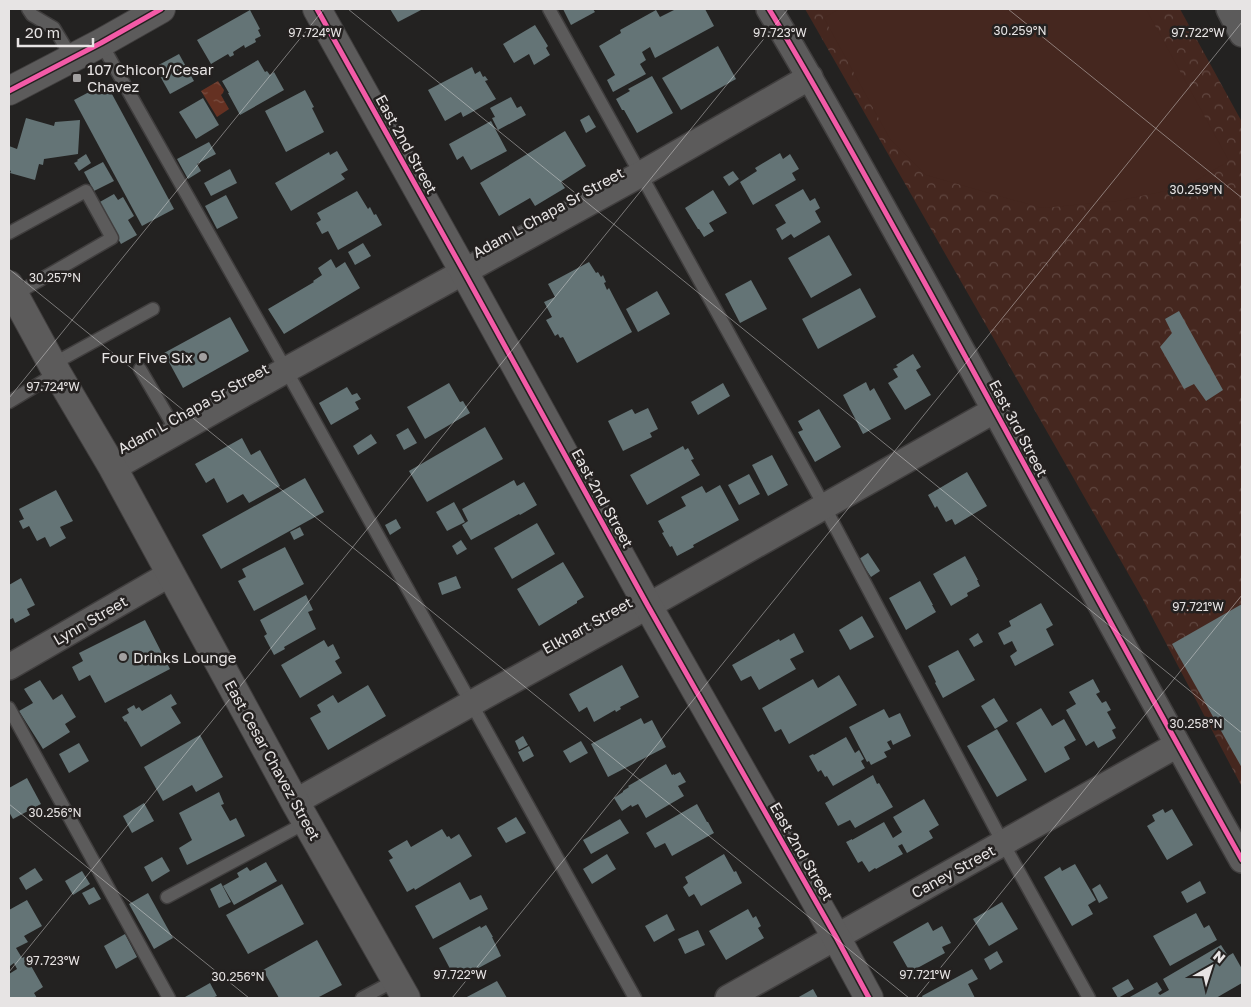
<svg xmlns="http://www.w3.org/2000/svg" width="1251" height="1007" viewBox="0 0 1251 1007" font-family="'Golos Text',sans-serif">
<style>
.park{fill:url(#park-crowns)}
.garden{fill:#45271f}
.water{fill:url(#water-ripples)}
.building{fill:#647476}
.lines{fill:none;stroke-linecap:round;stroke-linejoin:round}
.lane-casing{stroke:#403e3e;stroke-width:15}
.street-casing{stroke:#403e3e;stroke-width:28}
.secondary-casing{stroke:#403e3e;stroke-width:30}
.lane{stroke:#5c5b5b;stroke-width:12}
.street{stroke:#5c5b5b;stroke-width:25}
.secondary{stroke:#5c5b5b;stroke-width:28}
.cycleway-casing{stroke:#242120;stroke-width:8}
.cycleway{stroke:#f35aa7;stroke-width:5}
.ticks{fill:none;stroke:#e7e4e4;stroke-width:1;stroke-opacity:0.45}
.poi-dot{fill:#a2a0a0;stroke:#242120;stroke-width:2}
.labels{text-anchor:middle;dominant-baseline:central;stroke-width:5;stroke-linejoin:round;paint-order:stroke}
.poi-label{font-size:15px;fill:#e7e4e4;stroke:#242120;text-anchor:start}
.street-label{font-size:15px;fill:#e7e4e4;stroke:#242120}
.ticks-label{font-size:12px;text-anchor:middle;fill:#e7e4e4;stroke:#242120;stroke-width:5;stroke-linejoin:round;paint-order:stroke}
</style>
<defs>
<pattern id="park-crowns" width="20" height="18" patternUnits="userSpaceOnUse" patternTransform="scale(1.25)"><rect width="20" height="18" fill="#45271f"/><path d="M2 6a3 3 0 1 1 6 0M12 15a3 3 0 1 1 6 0" fill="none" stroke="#60463f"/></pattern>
<pattern id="water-ripples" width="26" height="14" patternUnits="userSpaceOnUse" patternTransform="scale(1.25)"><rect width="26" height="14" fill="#653122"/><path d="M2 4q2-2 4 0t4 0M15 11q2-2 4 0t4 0" fill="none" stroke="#7b4f42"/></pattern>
</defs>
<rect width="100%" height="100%" fill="#232221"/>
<polygon class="park" points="805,9 1180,9 1242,122 1242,787 1141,596"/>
<polygon class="garden" points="839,9 1146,9 1229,161 1185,187 1117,201 1042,208 926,175 890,139 824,18"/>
<polygon class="water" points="218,81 224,90 223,93 221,95 229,109 217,117 201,91"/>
<g class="building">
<polygon points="390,9 423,9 398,22"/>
<polygon points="563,9 593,9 595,12 571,25"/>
<polygon points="676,9 705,9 714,26 655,58 650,47 642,52 646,60 640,64 646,74 613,92 607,80 615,75 599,46 621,33 620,30 656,10 660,17"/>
<polygon points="250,10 260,29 258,30 261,36 255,39 256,42 245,48 244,45 233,52 234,55 230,57 228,54 211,64 197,40"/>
<polygon points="535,25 548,46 546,48 550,55 534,65 529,54 514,63 503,44"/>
<polygon points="718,46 736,79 681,110 662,78"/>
<polygon points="179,54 194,81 170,94 155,67"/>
<polygon points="258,60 265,72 267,71 270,75 274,72 284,90 240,115 228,93 229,93 222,81"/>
<polygon points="472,67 475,74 480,71 483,77 485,76 488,80 485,81 496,99 463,117 461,112 445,121 428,90"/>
<polygon points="652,76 673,113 637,133 624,110 622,110 616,99 630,91 628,89"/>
<polygon points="106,83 174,209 142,226 74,100"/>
<polygon points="305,90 314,107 312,108 324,132 286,152 265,111"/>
<polygon points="511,97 517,108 521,106 526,115 498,130 492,118 495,117 490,108"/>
<polygon points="203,98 219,125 196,139 179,112"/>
<polygon points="589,115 596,127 586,133 580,120"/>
<polygon points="26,118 54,126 55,122 80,120 78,154 44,159 43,165 39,164 35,180 10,173 11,171 9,170 9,146 17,149"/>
<polygon points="491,121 507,151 471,170 463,156 457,160 449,144"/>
<polygon points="565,131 586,166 561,182 565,188 535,206 530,198 499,216 480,183"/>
<polygon points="209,142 216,154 197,164 201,171 188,179 177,159"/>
<polygon points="337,151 348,170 341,174 345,179 291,211 275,183 329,152 330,155"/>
<polygon points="780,153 783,159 790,154 799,169 792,173 796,180 753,205 740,182 757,171 755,168"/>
<polygon points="86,154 91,163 79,171 74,163 78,161 77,160"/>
<polygon points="103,162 114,181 94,191 84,172"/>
<polygon points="230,169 237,183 211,196 204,183"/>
<polygon points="733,171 739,179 729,186 723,177"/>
<polygon points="803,189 810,201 815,198 820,208 815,211 821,222 794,238 791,234 782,240 776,229 786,223 775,205"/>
<polygon points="713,190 727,213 709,223 714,231 704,237 699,229 698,229 685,208"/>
<polygon points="357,191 368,209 370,207 374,215 376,214 382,225 338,250 328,231 322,234 316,223 321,220 317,213"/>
<polygon points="114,194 118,200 123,197 134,216 128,220 137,235 121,244 98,203"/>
<polygon points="226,195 238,218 217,229 205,206"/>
<polygon points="829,235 852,275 811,298 788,258"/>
<polygon points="363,243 371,256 355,265 348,252"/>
<polygon points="331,259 336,268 345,262 360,288 284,334 268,309 314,282 313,281 322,275 318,268"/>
<polygon points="589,262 596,273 598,272 601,277 603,275 606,282 604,283 607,290 609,288 632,332 577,363 563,337 560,338 558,334 555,336 546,320 552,317 544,302 555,297 548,284"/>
<polygon points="751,280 767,309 740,323 725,294"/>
<polygon points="860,288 876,317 818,349 802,319"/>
<polygon points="657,291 670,314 638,332 626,309"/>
<polygon points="1179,311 1223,390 1206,401 1194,384 1184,389 1160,347 1172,333 1165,319"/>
<polygon points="230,317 249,351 183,388 164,353"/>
<polygon points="913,354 921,367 916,370 931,395 905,410 888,383 898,377 893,369 898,367 896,365"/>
<polygon points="866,382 870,391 874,388 891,419 863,434 843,395"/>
<polygon points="449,383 460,402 463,401 470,413 425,439 407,407"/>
<polygon points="723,383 730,396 698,415 691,402"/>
<polygon points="347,387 352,395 357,393 361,399 355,402 359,409 331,425 319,403"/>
<polygon points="648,408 658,429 650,433 652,437 623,451 608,421 632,409 635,414"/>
<polygon points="819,409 841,447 815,462 798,432 803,430 798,421"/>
<polygon points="485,427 503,459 427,502 409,471"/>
<polygon points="408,428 417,443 404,450 396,435"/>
<polygon points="371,434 377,443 358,455 353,446"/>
<polygon points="242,438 251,455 260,450 280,486 249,503 243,494 227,503 214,478 206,483 195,464"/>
<polygon points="683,446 685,450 688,448 694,459 691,460 700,475 647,505 630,475"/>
<polygon points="772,455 788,485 768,496 752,465"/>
<polygon points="967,472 987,506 955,525 952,519 946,522 937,506 935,508 928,495"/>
<polygon points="749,474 760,494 739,505 728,485"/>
<polygon points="305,478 324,512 221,569 202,535"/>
<polygon points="514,480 517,486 524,482 537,505 520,515 519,514 471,540 462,525 468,521 462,509"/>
<polygon points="720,485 739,520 693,545 694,547 677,556 672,546 670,547 662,533 664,532 658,521 686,506 681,497 702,486 706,493"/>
<polygon points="56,490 73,521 60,527 66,538 50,547 45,537 37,541 29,526 23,529 19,521 24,519 19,509"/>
<polygon points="454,502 465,522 447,531 436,512"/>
<polygon points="396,519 401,528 390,535 385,525"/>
<polygon points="537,523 555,554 512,579 494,548"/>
<polygon points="300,527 304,535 294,540 290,532"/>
<polygon points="461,540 467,549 457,555 452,546"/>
<polygon points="285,547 304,584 254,611 238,581 246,577 242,569"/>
<polygon points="868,553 880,571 871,577 859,559"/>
<polygon points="965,556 978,580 977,580 980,586 967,593 968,596 951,606 933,574"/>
<polygon points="563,562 584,597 577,601 577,603 539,626 517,589"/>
<polygon points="456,576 461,588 442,595 438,583"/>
<polygon points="21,578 35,605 27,609 30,615 15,623 13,618 9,620 9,585"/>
<polygon points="920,581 933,605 932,605 936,612 906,630 889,598"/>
<polygon points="306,595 313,610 308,612 316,629 284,647 285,649 274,655 264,636 267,634 260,620"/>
<polygon points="1041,603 1053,625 1046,629 1054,645 1015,666 1010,656 1017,651 1012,641 1004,645 998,633 1011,626 1009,621"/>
<polygon points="1242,604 1242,768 1172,644"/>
<polygon points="862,616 874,637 850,650 839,630"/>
<polygon points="145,620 170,669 105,703 90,675 79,681 72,667 83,661 79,653"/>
<polygon points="794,633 804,652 790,659 796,669 759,690 751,676 741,681 732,665 779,639 780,641"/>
<polygon points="978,633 983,642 974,647 969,639"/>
<polygon points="324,640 328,647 333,644 340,658 335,661 342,673 300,698 281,665"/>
<polygon points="958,650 975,680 943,698 935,683 936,682 928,666"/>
<polygon points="622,665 639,697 620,707 621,709 616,712 615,710 594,722 587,707 579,712 569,694"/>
<polygon points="839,675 857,705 789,744 781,729 775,732 762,708 813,679 818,688"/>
<polygon points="1093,679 1100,692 1096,694 1102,703 1106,701 1111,710 1107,712 1116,728 1112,730 1116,738 1098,748 1094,741 1086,746 1066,710 1076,704 1069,692"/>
<polygon points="40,680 53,700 62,694 76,717 65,724 70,732 43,749 19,711 33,703 24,689"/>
<polygon points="368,685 386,716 328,750 310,718 321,712 317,705 333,695 338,703"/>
<polygon points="171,694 177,704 171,707 181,723 141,747 126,721 125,722 122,717 129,713 127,709 134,705 136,709 139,707 142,711"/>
<polygon points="994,698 1008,721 995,729 981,706"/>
<polygon points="1041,708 1052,726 1064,719 1076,740 1064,747 1070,759 1045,773 1016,723"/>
<polygon points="884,709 889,718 900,713 911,736 893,745 891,740 887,742 891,749 884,752 887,757 871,765 869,761 867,762 849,727"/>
<polygon points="641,718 644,724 652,720 666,747 608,777 591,744"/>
<polygon points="997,729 1027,780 997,797 967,746"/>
<polygon points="200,735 223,777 196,792 192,785 163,801 144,767"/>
<polygon points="523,736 528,745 519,750 515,741"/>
<polygon points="846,737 855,753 859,750 864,759 861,761 865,768 833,786 827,776 825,777 821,770 818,772 809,756 813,754 814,755"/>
<polygon points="581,741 588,753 570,763 563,751"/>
<polygon points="79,743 89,761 69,773 59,754"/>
<polygon points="529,746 534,756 523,762 518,752"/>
<polygon points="666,764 672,775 674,774 674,775 680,772 686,782 678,786 684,796 646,818 638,804 632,807 631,805 622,811 614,798 623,792 623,791 629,787 628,786"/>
<polygon points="873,775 877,784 879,783 893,807 855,828 850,820 838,826 825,803"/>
<polygon points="27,778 41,804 13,819 9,812 9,788"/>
<polygon points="219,792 224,804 221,805 230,821 236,818 245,836 187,865 179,848 192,840 179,813"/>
<polygon points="924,799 939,825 929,831 933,838 907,853 902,844 898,846 903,854 876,869 875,868 869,872 862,861 858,863 846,842 852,839 852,840 884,822 893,838 902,832 893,817"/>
<polygon points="144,803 154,821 132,833 123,816"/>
<polygon points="697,804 707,822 708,822 714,833 672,856 665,843 655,848 646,833"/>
<polygon points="1163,809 1165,813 1172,809 1193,845 1167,860 1147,826 1155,821 1152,815"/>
<polygon points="516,817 526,833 506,843 497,828"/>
<polygon points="620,819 629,833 591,854 583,840"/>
<polygon points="442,829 447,837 449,836 451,839 459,834 472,856 415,890 414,888 407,892 389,860 393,858 388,851 407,840 411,847"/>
<polygon points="607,854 616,869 592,884 583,869"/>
<polygon points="724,854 734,872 736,871 742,883 701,906 694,894 689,897 683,887 688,883 685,877"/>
<polygon points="162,857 170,871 152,882 144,867"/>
<polygon points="266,862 277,881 234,905 223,886 239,877 237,873 247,867 250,871"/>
<polygon points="1075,864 1096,900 1088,905 1093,914 1072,926 1044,877 1060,867 1062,871"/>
<polygon points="35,868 43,880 26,890 19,878"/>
<polygon points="82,871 90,884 73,895 65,881"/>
<polygon points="1200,881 1206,893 1187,903 1181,892"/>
<polygon points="460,882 470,900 481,895 488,909 433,939 415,906"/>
<polygon points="221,883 231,902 219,908 210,889"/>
<polygon points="282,884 304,924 248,954 226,915"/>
<polygon points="1100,884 1108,898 1099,903 1092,889"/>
<polygon points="94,887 101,899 89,905 82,893"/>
<polygon points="148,893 173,938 154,949 129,904"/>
<polygon points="27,900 42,926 24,936 28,942 16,948 22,958 31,954 35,962 30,964 43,987 34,993 37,998 9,998 9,974 17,969 14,963 10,966 9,964 9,910"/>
<polygon points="1002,902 1018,929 989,946 973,919"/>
<polygon points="748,909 753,918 756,916 761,926 758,928 764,938 726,960 709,931"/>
<polygon points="1196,913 1204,928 1209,925 1217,940 1170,966 1153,936"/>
<polygon points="667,914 675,930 654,942 645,926"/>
<polygon points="928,922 933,931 942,926 951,943 942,947 945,953 910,972 893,942"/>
<polygon points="486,925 493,937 492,937 501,956 456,980 439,948 480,926 481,928"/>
<polygon points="698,930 705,945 685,954 678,939"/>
<polygon points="125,934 137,957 116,969 104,946"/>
<polygon points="317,940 342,985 317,998 279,998 263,970"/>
<polygon points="1221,945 1228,956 1233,953 1242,969 1242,979 1241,980 1242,983 1216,998 1128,998 1157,982 1162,990 1158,993 1160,995 1169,990 1163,979"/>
<polygon points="997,951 1003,962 990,970 984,959"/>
<polygon points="972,969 978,979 968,984 975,998 923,998 922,996"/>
<polygon points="1128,979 1134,989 1118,998 1112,988"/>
<polygon points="497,981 507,998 465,998"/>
<polygon points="210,983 217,996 212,998 185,998 185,997"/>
<polygon points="813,989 818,998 797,998"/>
</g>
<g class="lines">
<defs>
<g id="lane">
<polyline points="28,9 32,15 54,28 72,58"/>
<polyline points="549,9 814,487 1003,843 1089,998"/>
<polyline points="101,43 286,370 635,998"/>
<polyline points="9,233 86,191 112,238 14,295"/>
<polyline points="53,364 153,309"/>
<polyline points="140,369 177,432"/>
<polyline points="9,402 57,373"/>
<polyline points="9,708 169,998"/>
<polyline points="167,897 307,822"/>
<polyline points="362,998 396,980"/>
</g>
<g id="street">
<path d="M 769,9 C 819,91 865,176 912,260 C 1023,460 1130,661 1242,860"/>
<polyline points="1229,9 1242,34"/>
<polyline points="113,468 286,370 641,174 810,77"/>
<polyline points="9,667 170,574"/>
<polyline points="295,802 472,703 648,606 995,410"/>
<polyline points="728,998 1177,745"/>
</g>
<g id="secondary">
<polyline points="317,9 464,272 648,606 836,937 869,998"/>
<polyline points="9,91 101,43 161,9"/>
<polyline points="9,285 57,373 113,468 295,802 406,998"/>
</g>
</defs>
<use href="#lane" class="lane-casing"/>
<use href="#street" class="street-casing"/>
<use href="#secondary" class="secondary-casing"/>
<use href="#lane" class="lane"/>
<use href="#street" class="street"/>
<use href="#secondary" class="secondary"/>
<defs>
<g id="cycleway">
<polyline points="317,9 464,272 648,606 836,937 869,998"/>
<path d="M 769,9 C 819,91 865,176 912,260 C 1023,460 1130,661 1242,860"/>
<polyline points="9,91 101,43 161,9"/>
</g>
</defs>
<use href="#cycleway" class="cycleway-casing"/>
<use href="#cycleway" class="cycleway"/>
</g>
<path class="ticks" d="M 348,9 L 1242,733M 1008,9 L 1242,198M 9,269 L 909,998M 9,398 L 324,9M 9,804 L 249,998M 9,972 L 788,9M 452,998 L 1242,22M 916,998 L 1242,595"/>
<g class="poi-dot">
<rect x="72" y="73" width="10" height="10" rx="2.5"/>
<circle cx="203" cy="357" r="5"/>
<circle cx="123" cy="657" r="5"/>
</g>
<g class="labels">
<g class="poi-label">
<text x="87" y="69">107 Chicon/Cesar<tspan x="87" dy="17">Chavez</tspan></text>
<text x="193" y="357" text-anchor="end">Four Five Six</text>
<text x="133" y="657">Drinks Lounge</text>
</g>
<g class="street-label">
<text transform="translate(407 144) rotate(61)">East 2nd Street</text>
<text transform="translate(548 212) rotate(-29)">Adam L Chapa Sr Street</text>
<text transform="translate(193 408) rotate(-29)">Adam L Chapa Sr Street</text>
<text transform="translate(1019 428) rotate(62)">East 3rd Street</text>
<text transform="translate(603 498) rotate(61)">East 2nd Street</text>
<text transform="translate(90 620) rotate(-30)">Lynn Street</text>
<text transform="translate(587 625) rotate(-29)">Elkhart Street</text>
<text transform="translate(273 760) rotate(61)">East Cesar Chavez Street</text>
<text transform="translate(802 851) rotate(60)">East 2nd Street</text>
<text transform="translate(953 871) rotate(-29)">Caney Street</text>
</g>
</g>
<g class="ticks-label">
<text x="1020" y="35">30.259°N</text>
<text x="315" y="37">97.724°W</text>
<text x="780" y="37">97.723°W</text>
<text x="1198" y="37">97.722°W</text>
<text x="1196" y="194">30.259°N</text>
<text x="55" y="282">30.257°N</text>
<text x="53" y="391">97.724°W</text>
<text x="1198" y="611">97.721°W</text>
<text x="1196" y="728">30.258°N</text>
<text x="55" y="817">30.256°N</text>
<text x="53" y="965">97.723°W</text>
<text x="460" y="979">97.722°W</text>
<text x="925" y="979">97.721°W</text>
<text x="238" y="981">30.256°N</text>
</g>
<rect width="1251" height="1007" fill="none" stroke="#e7e4e4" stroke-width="20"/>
<g transform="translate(1211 967) rotate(39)" stroke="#242120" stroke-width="4" paint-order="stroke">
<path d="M0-4L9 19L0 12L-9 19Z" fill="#e7e4e4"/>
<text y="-8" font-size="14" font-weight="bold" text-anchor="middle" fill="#e7e4e4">N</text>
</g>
<path d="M18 38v8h75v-8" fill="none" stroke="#e7e4e4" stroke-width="2.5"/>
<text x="25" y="38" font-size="15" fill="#e7e4e4" stroke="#242120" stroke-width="4" paint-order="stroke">20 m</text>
</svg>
